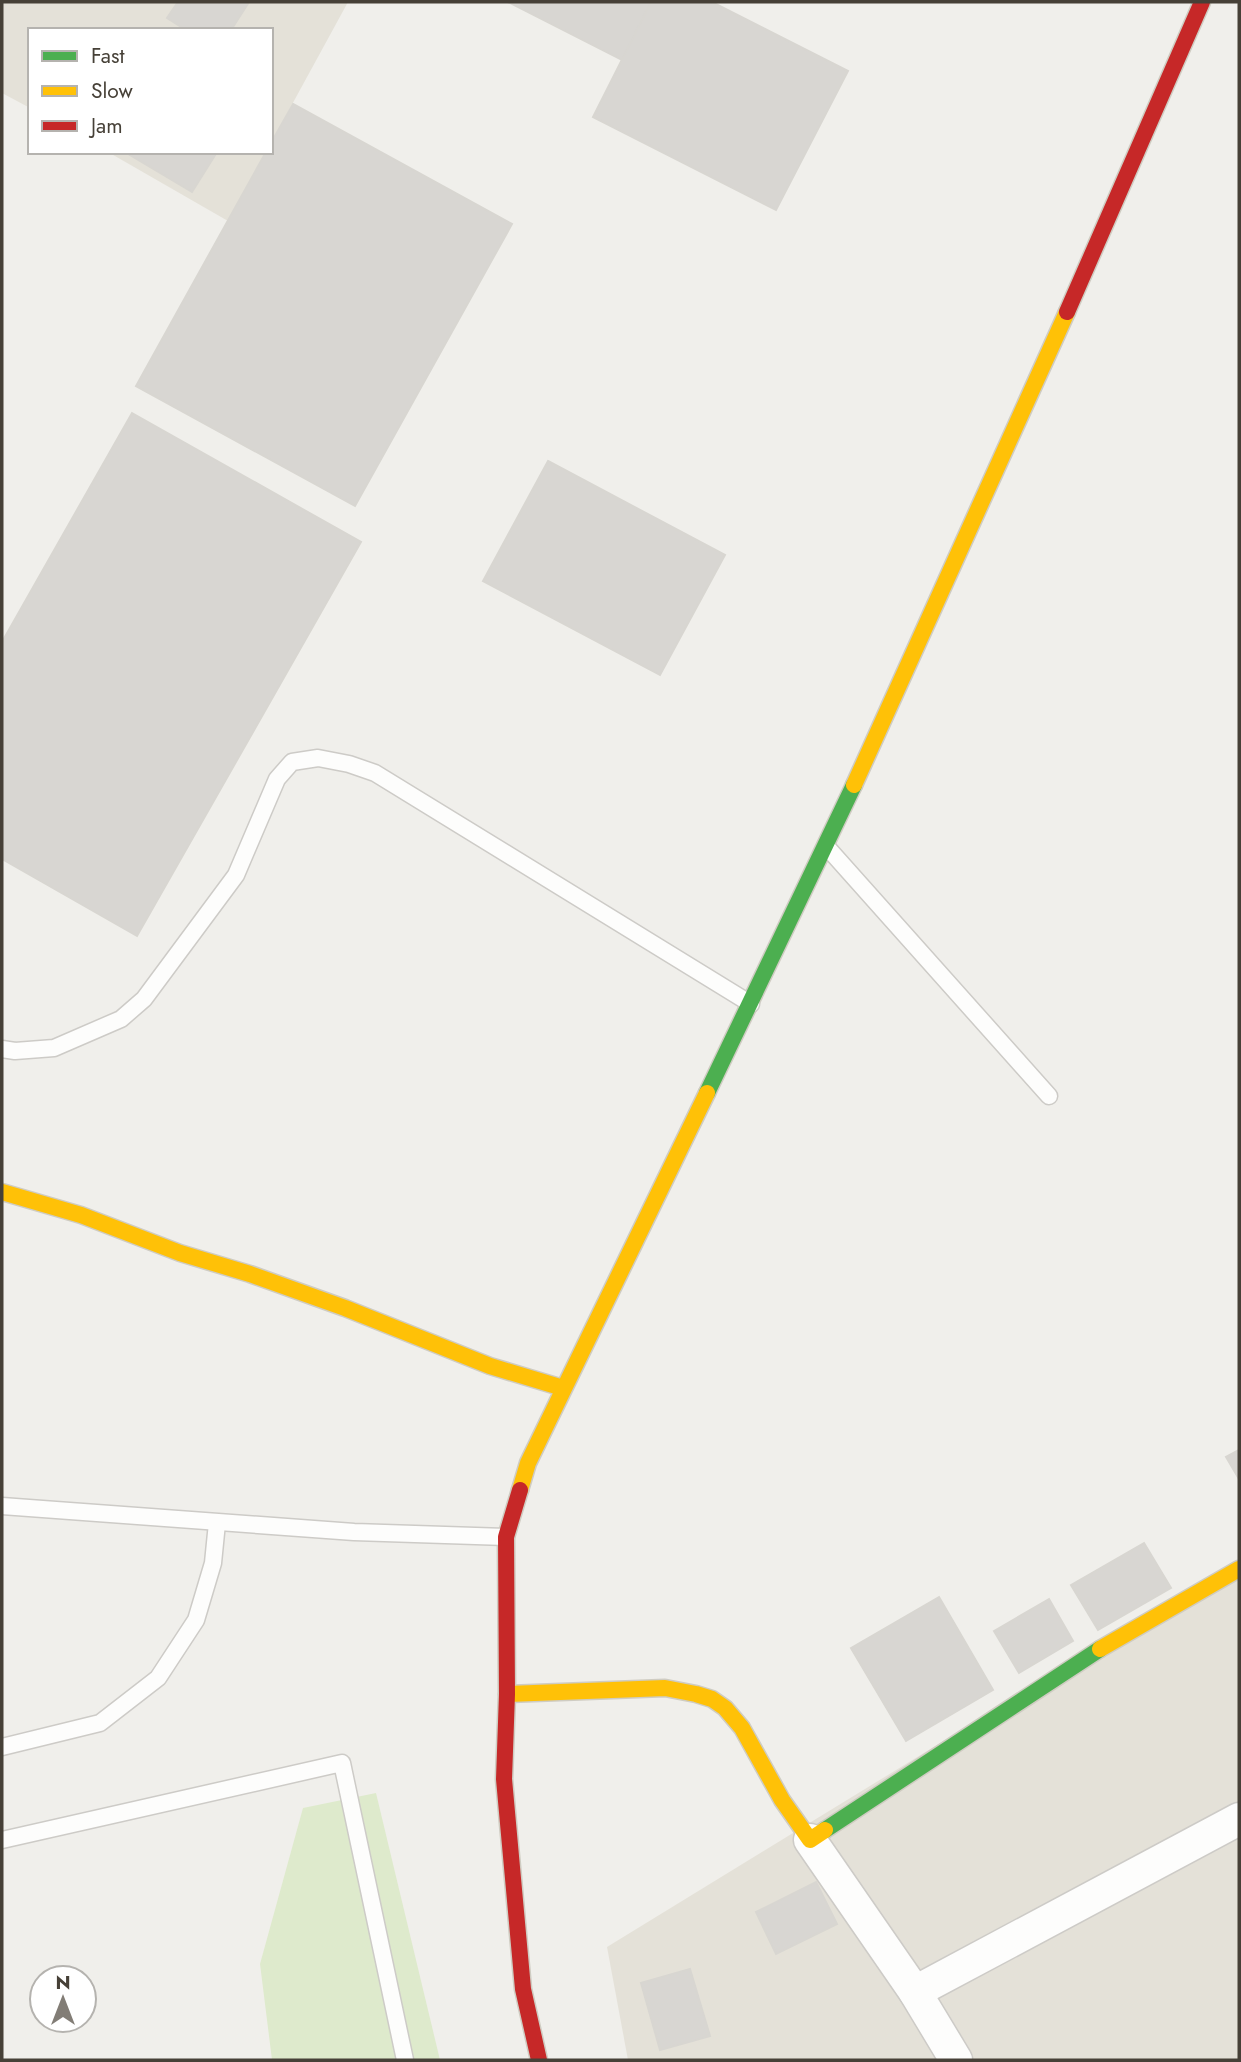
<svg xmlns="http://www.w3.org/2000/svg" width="1241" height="2062" viewBox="0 0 1241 2062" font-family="Jost,sans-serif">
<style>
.residential{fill:#e4e1d8}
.green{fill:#deeacc}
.building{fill:#d8d6d2;stroke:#d8d6d1;stroke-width:2}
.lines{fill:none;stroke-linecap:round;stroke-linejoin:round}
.lane-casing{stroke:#cdcbc7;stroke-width:19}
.street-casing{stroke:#cdcbc7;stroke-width:35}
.fast-casing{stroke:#cfccc2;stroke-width:19}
.slow-casing{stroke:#cfccc2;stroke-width:19}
.jam-casing{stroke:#cfccc2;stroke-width:19}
.lane{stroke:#fdfdfc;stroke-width:16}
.street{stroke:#fdfdfc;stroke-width:32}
.fast{stroke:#4caf50;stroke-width:16}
.slow{stroke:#ffc107;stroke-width:16}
.jam{stroke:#c62828;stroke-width:16}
</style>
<rect width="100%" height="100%" fill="#f0efeb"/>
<g class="residential">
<polygon points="2,2 348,2 271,143 271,30 30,30 30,108 2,93"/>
<polygon points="108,152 266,152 228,221"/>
<polygon points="1239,1560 1239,2060 628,2060 607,1947"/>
</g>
<polygon class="green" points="376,1793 440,2060 272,2060 260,1964 303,1808"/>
<g class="building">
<polygon points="178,2 249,2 231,30 186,30 167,18"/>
<polygon points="508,2 651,2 622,60"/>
<polygon points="651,2 712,2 848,71 776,210 593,117"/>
<polygon points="293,104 512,224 355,506 136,386 266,152 271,152 271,143"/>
<polygon points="125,152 217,152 192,192"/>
<polygon points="132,413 361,542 137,936 2,859 2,642"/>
<polygon points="548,461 725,555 660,675 483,581"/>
<polygon points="1239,1450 1239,1479 1226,1457"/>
<polygon points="1144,1543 1171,1588 1098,1630 1071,1585"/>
<polygon points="939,1597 993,1690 906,1741 851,1648"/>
<polygon points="1049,1599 1073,1641 1019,1673 994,1631"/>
<polygon points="816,1882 837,1924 776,1954 756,1912"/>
<polygon points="690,1969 710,2036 660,2050 641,1983"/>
</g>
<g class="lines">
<defs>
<g id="lane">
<polyline points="826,846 1049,1096"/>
<polyline points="2,1049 15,1051 54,1048 121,1019 144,999 236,875 277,779 292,762 318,758 349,764 375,773 751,1004"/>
<polyline points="2,1506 354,1532 506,1537"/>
<polyline points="2,1747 100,1723 158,1678 196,1620 213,1563 217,1523"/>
<polyline points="2,1840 342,1763 405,2060"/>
</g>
<g id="street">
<polyline points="810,1840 915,1992 956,2060"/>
<polyline points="915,1992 1239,1819"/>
</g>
<g id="fast">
<polyline points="707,1093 854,785"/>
<polyline points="825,1830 1100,1649"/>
</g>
<g id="slow">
<polyline points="854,785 1067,312"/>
<polyline points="2,1192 81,1215 180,1253 250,1274 345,1308 490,1366 563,1388"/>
<polyline points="520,1490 528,1463 707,1093"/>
<polyline points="1100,1649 1239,1569"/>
<polyline points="507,1694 665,1688 696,1694 712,1699 725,1708 742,1728 782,1800 810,1840 825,1830"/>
</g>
<g id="jam">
<polyline points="1067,312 1202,2"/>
<polyline points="520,1490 506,1537 507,1694 504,1779 523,1989 539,2060"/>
</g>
</defs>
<use href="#lane" class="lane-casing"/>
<use href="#street" class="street-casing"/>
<use href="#fast" class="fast-casing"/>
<use href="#slow" class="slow-casing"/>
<use href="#jam" class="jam-casing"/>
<use href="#lane" class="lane"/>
<use href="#street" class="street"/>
<use href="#fast" class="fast"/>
<use href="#slow" class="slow"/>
<use href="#jam" class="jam"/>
</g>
<rect width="1241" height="2062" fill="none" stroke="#464037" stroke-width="7"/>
<rect x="28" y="28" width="245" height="126" fill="#ffffff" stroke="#b5b3af" stroke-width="2"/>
<rect x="42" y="51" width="35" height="10" fill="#4caf50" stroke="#b5b3af" stroke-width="2"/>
<text x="91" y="63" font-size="21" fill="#464037">Fast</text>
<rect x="42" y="86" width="35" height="10" fill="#ffc107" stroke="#b5b3af" stroke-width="2"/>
<text x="91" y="98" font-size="21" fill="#464037">Slow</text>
<rect x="42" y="121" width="35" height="10" fill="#c62828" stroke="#b5b3af" stroke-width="2"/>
<text x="91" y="133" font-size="21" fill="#464037">Jam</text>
<g transform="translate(63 1999)"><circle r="33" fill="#ffffff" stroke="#b5b3af" stroke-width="2"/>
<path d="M0-5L12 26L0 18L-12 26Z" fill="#827d76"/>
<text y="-10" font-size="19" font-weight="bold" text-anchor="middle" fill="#464037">N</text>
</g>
</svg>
